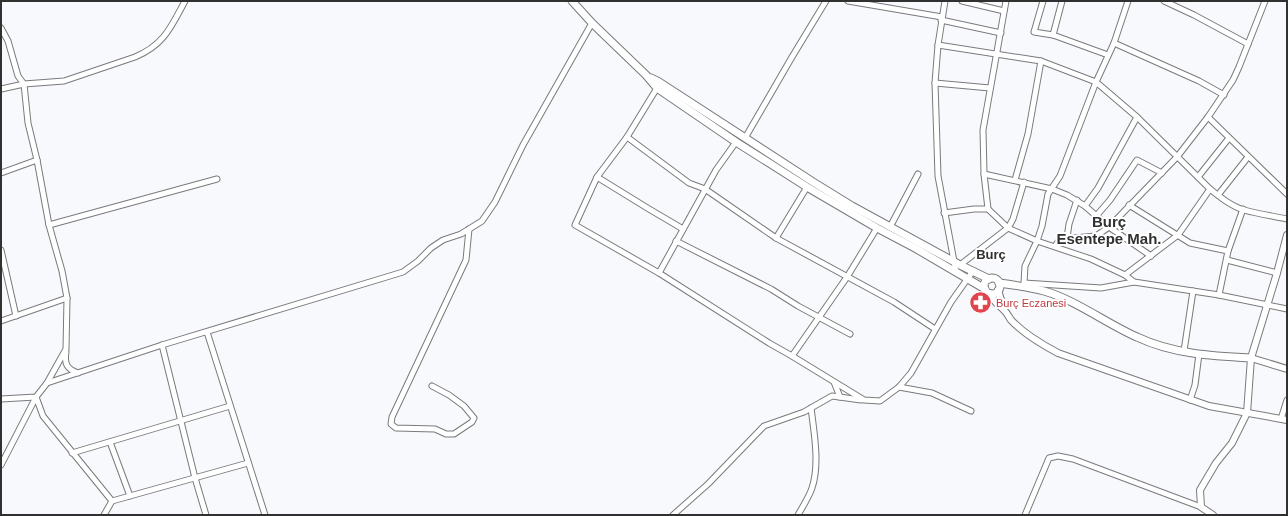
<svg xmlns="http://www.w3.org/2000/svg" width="1288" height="516" viewBox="0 0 1288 516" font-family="Helvetica,sans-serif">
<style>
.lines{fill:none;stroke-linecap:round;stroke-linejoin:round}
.minor-casing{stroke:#797a7d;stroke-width:7}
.tertiary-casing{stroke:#797a7d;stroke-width:8}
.secondary-casing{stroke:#797a7d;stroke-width:9}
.minor{stroke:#fff;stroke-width:5}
.tertiary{stroke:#fff;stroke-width:6}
.secondary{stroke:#fff;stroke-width:7}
.labels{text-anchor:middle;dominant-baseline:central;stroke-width:4;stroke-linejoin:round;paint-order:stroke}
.health-label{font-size:11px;fill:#be3a42;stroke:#fff;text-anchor:start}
.quarter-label{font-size:13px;font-weight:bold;fill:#313132;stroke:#fff}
.district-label{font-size:15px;font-weight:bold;fill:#313132;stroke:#fff}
</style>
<rect width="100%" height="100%" fill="#f8f9fc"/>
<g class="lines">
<defs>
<g id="minor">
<polyline points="848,1 942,17"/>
<polyline points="945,1 938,45 935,83 938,176 956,272"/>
<polyline points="962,1 1004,11"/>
<polyline points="1043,1 1034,32 1053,35 1108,55"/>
<polyline points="1164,1 1194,15 1248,44"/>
<polyline points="941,20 1001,33"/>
<path d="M 1,28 L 8,41 L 18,76 L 24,84 L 64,81 L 135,57 C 164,45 171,27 185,1"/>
<polyline points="1053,35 1062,1"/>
<polyline points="1114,43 1199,81 1224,95"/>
<path d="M 938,45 L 1041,61 L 1096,82 L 1137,117 L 1210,189 C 1220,197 1231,206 1244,210 C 1258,214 1273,216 1287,219"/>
<polyline points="935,83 990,88"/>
<polyline points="1,89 24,84 28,123 37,160 49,225 62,271 67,298 66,349 47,383 36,397 1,399"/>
<polyline points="1208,117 1287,194"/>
<polyline points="627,137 689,183 705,189 776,238 894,302 935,329"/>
<polyline points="745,138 792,57 826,1"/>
<polyline points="1,173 37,160"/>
<polyline points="984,174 1052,189 1067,195 1085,206 1109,227 1151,256"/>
<polyline points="597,177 627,137 657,88"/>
<polyline points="1198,177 1229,138"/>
<polyline points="1015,180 1028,134 1041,61"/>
<polyline points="1218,195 1248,157"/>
<polyline points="1129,205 1190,243 1228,251"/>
<polyline points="1085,206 1098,188 1137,117"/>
<polyline points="988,209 984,174 983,130 1006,1"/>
<polyline points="944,213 974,209 988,209 1008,228 1037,241 1091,259 1125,275 1134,282 1219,295 1287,309"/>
<polyline points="1097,215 1110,200 1137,160 1162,173"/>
<polyline points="49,225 217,179"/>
<polyline points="890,227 918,174"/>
<polyline points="683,229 649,209 597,177 575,225 659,273 769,343 792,356 864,400 880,401 899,387 911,373 951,302 973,271"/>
<polyline points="776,238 807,187"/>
<polyline points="1067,238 1069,224 1077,200"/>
<polyline points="676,241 771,289 798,306 850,334"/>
<polyline points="1055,246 1059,241 1063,239 1096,236 1109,227 1177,157 1208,117 1233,80 1239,67 1265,1"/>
<polyline points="1,250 16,316"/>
<polyline points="1227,260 1277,273"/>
<polyline points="960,265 1008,228 1013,219 1024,182"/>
<polyline points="659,273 716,170 736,142"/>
<polyline points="1125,275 1178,235 1210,189"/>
<polyline points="1024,283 1101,288 1134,282"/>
<polyline points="1022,287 1024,283 1025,266 1037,241 1042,226 1048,194 1060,176 1096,82 1114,43 1128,1"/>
<polyline points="1219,295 1228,251 1243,209"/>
<polyline points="1,321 67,298"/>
<polyline points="207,332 265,515"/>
<polyline points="162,345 195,478 206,515"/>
<polyline points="1184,351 1193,291"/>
<path d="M 66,352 C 64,364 67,369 78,373"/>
<polyline points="792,356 847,277 877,228"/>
<polyline points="834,382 840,397"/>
<polyline points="47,383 162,345 403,272 418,261 431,248 443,240 461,234 482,221 495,202 523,145 592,23"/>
<polyline points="432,386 449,395 464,406 474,418 472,422 454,434 446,434 435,429 396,428 391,424 392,417 466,260 469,229"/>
<polyline points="899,387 932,393 971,411"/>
<polyline points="36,397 43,416 112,501"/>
<polyline points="1190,400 1195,385 1199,354"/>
<polyline points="1281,419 1287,400"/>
<polyline points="110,442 130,496"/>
<polyline points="72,453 230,406"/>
<polyline points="1,465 36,397"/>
<polyline points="104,515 112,501 248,463"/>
<polyline points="673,515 708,484 764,426 804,412 832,396 861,400"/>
<path d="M 798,515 C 803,506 809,497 812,488 C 820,464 814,432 811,408"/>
<polyline points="1025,515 1049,458 1058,456 1073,459 1201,507"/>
</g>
<g id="tertiary">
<polyline points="998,290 1004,310"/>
<path d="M 990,293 C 993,302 998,304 1004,310 C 1007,313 1009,317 1011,320 C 1024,334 1041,344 1058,353 L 1209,406 L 1287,420"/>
<polyline points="1251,358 1287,369"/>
<polyline points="1213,515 1201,507 1200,490 1216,463 1232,443 1247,413 1251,358 1277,273 1287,235"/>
</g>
<g id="secondary">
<polyline points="572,1 592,23 646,75 657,88 736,142 807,187 877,228 915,248 985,289"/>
<polyline points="651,78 659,82 813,182 852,206 960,265 989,279"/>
<circle cx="992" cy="286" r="8"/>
<path d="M 999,283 C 1014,285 1029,287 1044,291 C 1076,300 1107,324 1137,337 C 1173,354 1212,356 1251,358"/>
</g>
</defs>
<use href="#minor" class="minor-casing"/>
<use href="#tertiary" class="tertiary-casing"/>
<use href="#secondary" class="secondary-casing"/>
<use href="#minor" class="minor"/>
<use href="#tertiary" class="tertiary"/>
<use href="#secondary" class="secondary"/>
</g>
<defs>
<symbol id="pharmacy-disc" viewBox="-11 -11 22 22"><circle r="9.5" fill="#e0444e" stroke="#fff"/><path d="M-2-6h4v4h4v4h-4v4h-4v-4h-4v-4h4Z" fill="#fff"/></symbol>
</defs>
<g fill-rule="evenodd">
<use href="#pharmacy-disc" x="968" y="290" width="25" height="25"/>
</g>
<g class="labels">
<g class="health-label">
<text x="996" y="303">Burç Eczanesi</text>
</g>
<g class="quarter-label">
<text x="991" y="254">Burç</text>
</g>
<g class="district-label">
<text x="1109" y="221">Burç<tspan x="1109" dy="17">Esentepe Mah.</tspan></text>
</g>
</g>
<rect width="1288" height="516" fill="none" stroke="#313132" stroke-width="4"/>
</svg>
